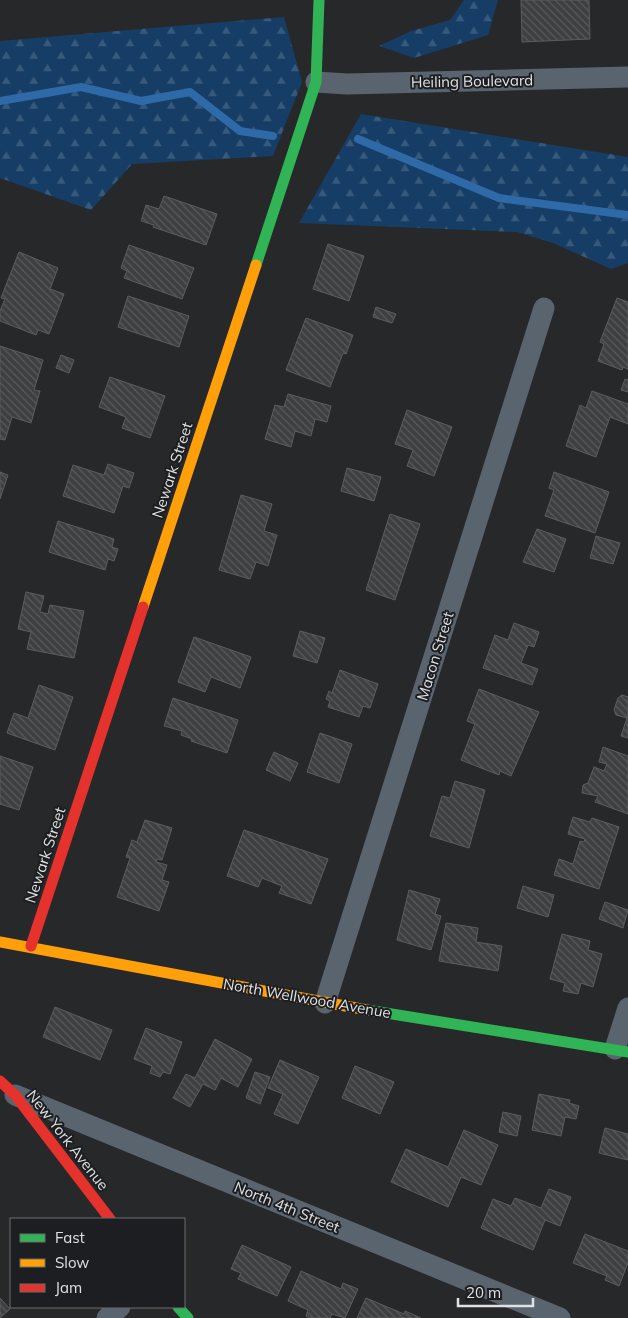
<svg xmlns="http://www.w3.org/2000/svg" width="628" height="1318" viewBox="0 0 628 1318" font-family="Mulish,sans-serif">
<style>
.forest{fill:url(#forest-firs)}
.lines{fill:none;stroke-linecap:round;stroke-linejoin:round}
.stream{stroke:#2f6aa8;stroke-width:8}
.building{fill:url(#building-back-hatch);stroke:#5c5d5e}
.street{stroke:#59646f;stroke-width:21}
.fast{stroke:#30b455;stroke-width:11}
.slow{stroke:#ff9f0a;stroke-width:11}
.jam{stroke:#e5322d;stroke-width:11}
.labels{text-anchor:middle;dominant-baseline:central;stroke-width:4;stroke-linejoin:round;paint-order:stroke}
.street-label{font-size:15px;fill:#dfe1e2;stroke:#1c1e21}
</style>
<defs>
<pattern id="forest-firs" width="22" height="20" patternUnits="userSpaceOnUse" patternTransform="scale(1.25)"><rect width="22" height="20" fill="#163d65"/><path d="M5 1l3.5 6h-7zM16 11l3.5 6h-7z" fill="#37597b"/></pattern>
<pattern id="building-back-hatch" width="6" height="6" patternUnits="userSpaceOnUse" patternTransform="scale(1.25)"><rect width="6" height="6" fill="#3e3f40"/><path d="M-1 5l2 2M0 0l6 6M5-1l2 2" fill="none" stroke="#595a5b"/></pattern>
</defs>
<rect width="100%" height="100%" fill="#27282a"/>
<g class="forest">
<polygon points="464,0 498,0 488,35 414,58 379,46 411,31 450,20"/>
<polygon points="284,17 302,82 273,156 132,164 91,210 0,178 0,41"/>
<polygon points="361,114 628,157 628,263 611,269 553,243 517,232 299,223"/>
</g>
<g class="lines">
<g class="stream">
<polyline points="0,101 81,87 141,101 190,92 240,131 273,136"/>
<polyline points="358,139 499,198 628,215"/>
</g>
</g>
<g class="building">
<polygon points="521,0 589,0 590,39 522,42"/>
<polygon points="164,196 217,214 206,245 153,227 154,225 141,221 146,205 159,209"/>
<polygon points="328,244 364,256 349,301 313,289"/>
<polygon points="129,245 194,268 182,299 124,278 127,271 121,268"/>
<polygon points="19,252 58,268 50,289 64,294 49,334 38,330 36,335 0,321 0,311 5,299 1,298"/>
<polygon points="128,296 189,316 179,347 118,327"/>
<polygon points="617,298 628,302 628,369 623,367 622,370 598,361 604,344 600,342"/>
<polygon points="376,307 396,314 392,323 373,317"/>
<polygon points="306,318 353,335 346,354 343,353 330,387 286,370"/>
<polygon points="0,346 43,360 34,390 40,391 31,423 12,417 5,440 0,439"/>
<polygon points="61,355 74,360 69,373 56,368"/>
<polygon points="110,377 165,396 150,438 122,428 126,417 99,407"/>
<polygon points="625,379 628,380 628,392 621,390"/>
<polygon points="592,391 628,404 628,424 610,417 596,457 566,446 580,405 586,408"/>
<polygon points="288,394 331,406 327,422 315,419 311,436 295,431 291,447 265,439 275,405 284,407"/>
<polygon points="407,410 452,427 434,476 407,466 413,450 395,444"/>
<polygon points="108,464 134,473 129,488 123,486 114,513 63,496 73,465 104,475"/>
<polygon points="347,468 381,477 374,501 341,491"/>
<polygon points="0,472 8,475 0,499"/>
<polygon points="554,472 609,492 595,533 545,516 554,490 549,488"/>
<polygon points="241,495 272,504 264,531 277,535 268,566 256,562 250,579 219,570"/>
<polygon points="390,514 420,524 395,600 366,590"/>
<polygon points="58,521 114,539 112,547 118,549 114,561 108,559 105,570 49,552"/>
<polygon points="537,529 566,539 554,572 523,562"/>
<polygon points="596,536 620,543 613,564 590,558"/>
<polygon points="26,592 44,596 40,612 48,614 50,605 84,611 74,658 27,649 31,632 18,629"/>
<polygon points="514,623 539,632 534,647 528,645 521,663 538,669 532,685 483,668 495,635 508,640"/>
<polygon points="300,631 325,638 317,663 293,656"/>
<polygon points="194,637 251,657 240,688 211,677 205,692 178,682"/>
<polygon points="340,670 378,684 370,708 363,706 359,717 328,707 330,701 326,699 329,691 332,693"/>
<polygon points="39,685 73,697 55,750 7,733 14,713 28,718"/>
<polygon points="479,689 539,712 511,776 500,771 499,775 461,760 475,724 467,721"/>
<polygon points="622,695 628,697 628,738 621,736 627,718 616,715 614,710 618,698"/>
<polygon points="173,698 238,720 227,753 191,741 192,739 181,735 182,731 164,726"/>
<polygon points="320,733 352,744 339,783 307,772"/>
<polygon points="603,747 628,756 628,814 595,802 598,796 582,793 583,785 588,783 594,767 604,771 607,764 599,762"/>
<polygon points="274,752 298,763 290,781 266,770"/>
<polygon points="0,756 33,767 19,810 0,804"/>
<polygon points="455,781 485,790 469,848 430,836 442,796 450,798"/>
<polygon points="573,817 590,822 592,818 619,827 599,889 554,875 559,859 573,864 580,841 584,842 585,839 568,834"/>
<polygon points="145,820 172,828 162,860 157,859 156,862 167,865 162,880 169,882 159,911 117,897 130,858 126,857 132,840 137,842"/>
<polygon points="244,830 328,859 311,904 279,893 282,886 262,878 258,887 227,876"/>
<polygon points="523,886 554,895 548,917 517,908"/>
<polygon points="409,890 440,899 435,914 441,916 431,950 397,940"/>
<polygon points="605,902 628,910 623,928 599,919"/>
<polygon points="446,923 478,928 476,942 502,946 498,971 439,961"/>
<polygon points="562,934 590,941 588,950 602,954 593,987 581,983 578,994 563,991 565,983 550,979"/>
<polygon points="55,1007 112,1030 100,1060 43,1037"/>
<polygon points="146,1028 182,1042 170,1074 163,1072 160,1077 150,1073 152,1066 134,1059"/>
<polygon points="215,1039 252,1059 238,1087 221,1078 215,1090 203,1084 190,1107 173,1098 186,1074 195,1078"/>
<polygon points="280,1060 319,1077 298,1124 274,1114 283,1094 268,1088"/>
<polygon points="355,1066 394,1082 380,1114 342,1098"/>
<polygon points="255,1072 270,1077 260,1104 246,1098"/>
<polygon points="539,1094 570,1100 569,1103 579,1106 576,1119 565,1117 561,1136 532,1130"/>
<polygon points="503,1112 521,1116 517,1136 499,1132"/>
<polygon points="605,1128 628,1134 628,1160 599,1153"/>
<polygon points="464,1130 498,1145 481,1185 461,1177 448,1207 391,1182 406,1149 448,1167"/>
<polygon points="549,1189 571,1197 560,1226 545,1220 533,1250 481,1228 493,1199 511,1206 515,1198 541,1208"/>
<polygon points="585,1234 628,1251 628,1263 619,1286 605,1280 607,1276 573,1263"/>
<polygon points="242,1245 291,1267 277,1296 238,1279 241,1273 231,1269"/>
<polygon points="301,1271 341,1289 343,1283 358,1289 345,1318 332,1314 330,1318 310,1318 306,1316 308,1310 288,1301"/>
<polygon points="0,1298 10,1309 0,1318"/>
<polygon points="366,1298 404,1314 405,1311 421,1318 357,1318"/>
</g>
<g class="lines">
<g class="street">
<polyline points="316,82 347,84 628,77"/>
<polyline points="325,1003 544,308"/>
<polyline points="615,1049 628,1008"/>
<polyline points="15,1095 560,1318"/>
<polyline points="107,1318 120,1307"/>
</g>
<g class="fast">
<polyline points="256,265 316,82 319,0"/>
<polyline points="367,1010 628,1052"/>
<polyline points="178,1307 188,1318"/>
</g>
<g class="slow">
<polyline points="143,607 256,265"/>
<polyline points="0,942 367,1010"/>
</g>
<g class="jam">
<polyline points="31,946 143,607"/>
<polyline points="0,1081 15,1095 110,1219"/>
</g>
</g>
<g class="labels">
<g class="street-label">
<text transform="translate(472 81) rotate(-1)">Heiling Boulevard</text>
<text transform="translate(172 470) rotate(-72)">Newark Street</text>
<text transform="translate(435 656) rotate(-73)">Macon Street</text>
<text transform="translate(45 855) rotate(-72)">Newark Street</text>
<text transform="translate(307 998) rotate(10)">North Wellwood Avenue</text>
<text transform="translate(68 1140) rotate(52)">New York Avenue</text>
<text transform="translate(287 1207) rotate(22)">North 4th Street</text>
</g>
</g>
<rect x="10" y="1218" width="175" height="90" fill="#1c1e21" stroke="#6a6c6e"/>
<rect x="20" y="1234" width="25" height="8" fill="#30b455" stroke="#6a6c6e"/>
<text x="55" y="1243" font-size="15" fill="#dfe1e2">Fast</text>
<rect x="20" y="1259" width="25" height="8" fill="#ff9f0a" stroke="#6a6c6e"/>
<text x="55" y="1268" font-size="15" fill="#dfe1e2">Slow</text>
<rect x="20" y="1284" width="25" height="8" fill="#e5322d" stroke="#6a6c6e"/>
<text x="55" y="1293" font-size="15" fill="#dfe1e2">Jam</text>
<path d="M458 1298v8h75v-8" fill="none" stroke="#dfe1e2" stroke-width="2.5"/>
<text x="466" y="1298" font-size="15" fill="#dfe1e2" stroke="#1c1e21" stroke-width="4" paint-order="stroke">20 m</text>
</svg>
